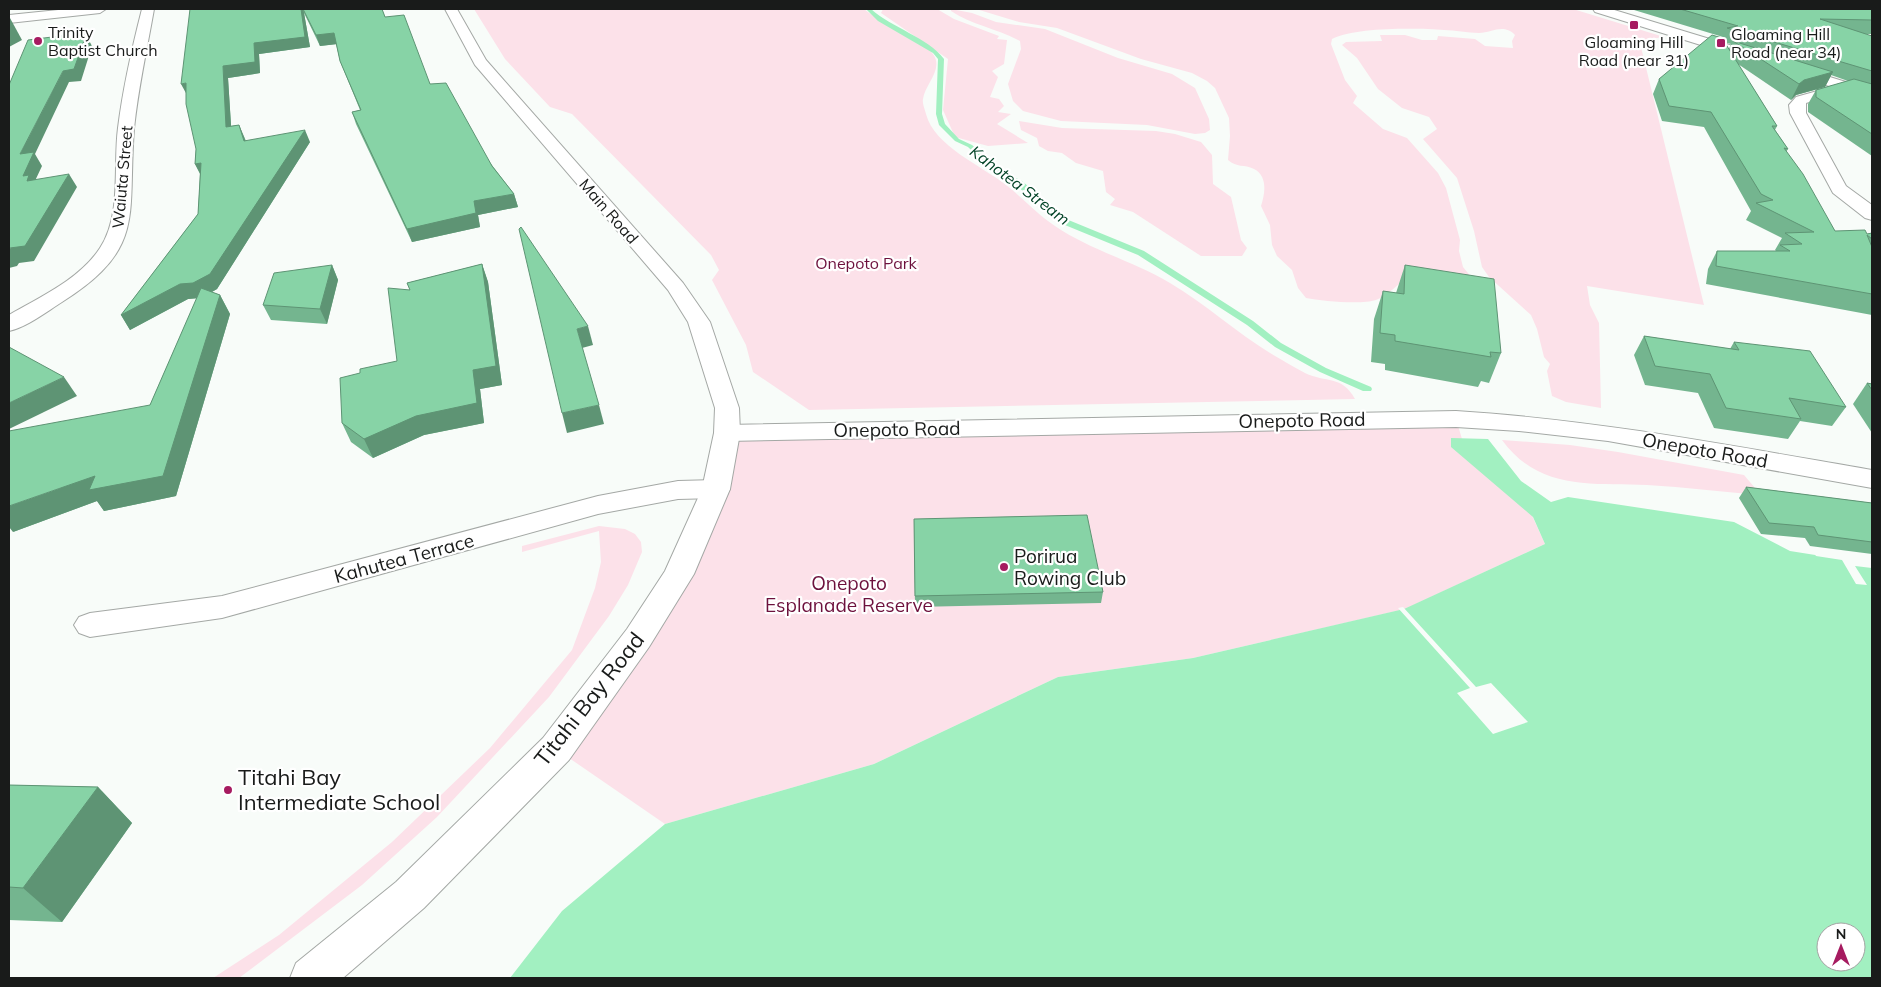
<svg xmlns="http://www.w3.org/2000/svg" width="1881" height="987" viewBox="0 0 1881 987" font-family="Mulish,sans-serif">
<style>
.green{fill:#fce1e9}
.water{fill:#a2f0c1;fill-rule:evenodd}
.pier{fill:#f8fcf9}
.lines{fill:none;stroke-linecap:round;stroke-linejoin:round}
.stream{fill:#a2f0c1;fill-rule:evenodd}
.minor-casing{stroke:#a4a8a5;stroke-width:2}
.tertiary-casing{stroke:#a4a8a5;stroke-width:2}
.secondary-casing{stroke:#a4a8a5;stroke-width:2}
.minor{fill:#fff;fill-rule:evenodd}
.tertiary{fill:#fff;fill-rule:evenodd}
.secondary{fill:#fff;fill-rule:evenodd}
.wall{fill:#74b58f;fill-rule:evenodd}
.shaded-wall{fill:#5e9474}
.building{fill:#87d3a6;stroke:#5e9474}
.poi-dot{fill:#a61b60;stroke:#fff;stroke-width:2}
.labels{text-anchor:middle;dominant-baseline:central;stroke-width:4.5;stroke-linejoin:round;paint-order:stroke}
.far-poi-label{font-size:16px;fill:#191b1a;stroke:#fff;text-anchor:start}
.far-street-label{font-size:16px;fill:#191b1a;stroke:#fff}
.far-water-label{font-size:16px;font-style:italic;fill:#044428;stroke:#fff}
.far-park-label{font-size:16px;fill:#6d113d;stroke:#fff}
.street-label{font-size:19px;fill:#191b1a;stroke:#fff}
.poi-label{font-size:19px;fill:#191b1a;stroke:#fff;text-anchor:start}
.park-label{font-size:19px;fill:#6d113d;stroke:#fff}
.near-street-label{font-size:22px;fill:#191b1a;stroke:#fff}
.near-poi-label{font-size:22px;fill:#191b1a;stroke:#fff;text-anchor:start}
</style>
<rect width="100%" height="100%" fill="#f8fcf9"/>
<g class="green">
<path d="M 474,9 L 864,9 C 881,23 921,37 933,54 C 944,69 925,84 923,99 C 922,103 925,110 926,114 C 934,146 982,166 1006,185 C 1023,198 1037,214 1055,226 C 1090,250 1133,261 1170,283 C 1209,306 1242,338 1282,360 C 1289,364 1297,369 1305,373 C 1326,383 1342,375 1355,399 L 809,410 L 753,372 L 746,345 L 712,280 L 719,270 L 711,255 L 572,114 L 550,107 L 505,59 Z"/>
<polygon points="883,9 937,9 954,19 999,36 997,39 1007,40 1004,64 992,71 998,77 990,97 999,99 1004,106 998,112 1011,114 997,124 1028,143 988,146 955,137 943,110 948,59 881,13"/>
<path d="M 951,9 L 972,13 L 996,22 L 1045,29 L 1118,58 L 1172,74 L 1195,88 L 1209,119 L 1210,130 L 1205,133 L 1195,134 L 1147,125 L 1061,121 L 1023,111 L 1013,101 L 1008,84 L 1021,49 L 1020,41 C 998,29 972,25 951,11 Z"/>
<path d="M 976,9 L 1573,9 L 1664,37 L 1644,40 L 1640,43 L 1704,305 L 1587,286 L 1590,305 L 1599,323 L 1601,408 L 1566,402 L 1552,396 L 1547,371 L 1550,364 L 1544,357 L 1537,329 L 1531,315 L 1489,277 L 1482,267 L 1474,231 L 1457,178 L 1423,139 L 1437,129 L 1429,117 L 1402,108 L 1378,89 L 1357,58 L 1342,45 L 1346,42 L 1382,41 L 1380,35 L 1405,35 L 1422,40 L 1437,40 L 1438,36 L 1475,39 L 1485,46 L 1513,48 L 1512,41 L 1515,35 C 1503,23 1492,33 1479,33 C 1467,33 1455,30 1444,30 C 1417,28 1356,27 1332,39 L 1331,44 L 1345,80 L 1357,96 L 1353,103 L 1383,129 L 1407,138 L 1438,173 L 1446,188 L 1460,240 L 1459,251 L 1463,267 L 1472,278 L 1407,276 C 1398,285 1388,295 1376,300 C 1361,305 1322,301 1306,298 L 1298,288 L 1292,270 L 1277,256 L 1272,245 L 1270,225 L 1261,206 C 1265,194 1268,176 1254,169 C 1244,164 1237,168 1228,160 L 1230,136 L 1229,118 L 1215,88 L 1207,81 L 1192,73 L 1141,59 L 1057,28 L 1019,22 Z"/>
<polygon points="1019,121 1062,128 1156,131 1175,134 1201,142 1212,155 1213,184 1231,197 1241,240 1247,248 1242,256 1201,256 1133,212 1110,205 1115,199 1106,192 1103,171 1076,163 1062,153 1048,151 1039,146 1037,138 1021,130"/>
<polygon points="1456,419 1462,439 1529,509 1545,544 1405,609 1193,658 1058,677 874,764 665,824 556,749 638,638 727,433"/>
<path d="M 1502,440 L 1570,445 L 1618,452 L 1744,475 L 1761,495 C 1723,492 1685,487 1647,485 C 1592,483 1539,491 1502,440 Z"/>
<polygon points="599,526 625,529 635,534 641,542 642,552 628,585 609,616 549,697 437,817 362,885 239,978 213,978 279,935 392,842 490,748 572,650 595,588 601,562 599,531 522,552 522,546"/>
</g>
<path class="water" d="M 1451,438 L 1488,439 L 1521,481 L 1551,502 L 1568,497 L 1734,522 L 1790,551 L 1872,564 L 1872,978 L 510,978 L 562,911 L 665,824 L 874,764 L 1058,677 L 1193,658 L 1404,609 L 1545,544 L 1533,517 L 1451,447 ZM 1826,932 L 1856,932 L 1856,962 L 1826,962 Z"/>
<g class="pier">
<polygon points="1814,553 1872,562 1872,568 1855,566 1867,585 1856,584 1842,560 1816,556"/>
<polygon points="1403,607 1476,687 1491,683 1528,722 1493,734 1457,693 1470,688 1398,608"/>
</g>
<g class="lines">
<path class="stream" d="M 866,9 L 871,9 C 892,28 927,37 944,59 L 942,114 L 945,124 L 959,139 L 972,145 L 1003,171 L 1022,181 L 1066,219 L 1144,251 L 1253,321 L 1281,343 L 1326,368 L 1371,387 L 1372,389 L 1371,391 L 1363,391 L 1320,372 L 1275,347 L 1247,325 L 1138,255 L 1060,223 L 1016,185 L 997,175 L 968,147 L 955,141 L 939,125 L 936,114 L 938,59 L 933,53 L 878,21 Z"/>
<defs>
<g id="minor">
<polygon points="68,9 106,9 100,13 9,23 9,15"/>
<path d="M 142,9 L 154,9 C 147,49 138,89 134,129 C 127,216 147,248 62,302 C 46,312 27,327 9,331 L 9,315 C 40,297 80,279 100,248 C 122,215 113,166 118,128 C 123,88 132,48 142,9 Z"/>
<polygon points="1846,83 1851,84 1853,87 1851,90 1806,103 1806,113 1846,186 1872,205 1872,220 1865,218 1833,193 1790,113 1789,105 1796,97"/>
<polygon points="716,480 726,483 730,489 726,495 716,498 678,499 598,514 222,618 90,637 79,633 74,625 79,617 90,613 222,596 598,496 678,481"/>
</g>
<g id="tertiary">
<polygon points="1593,9 1611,9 1746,50 1748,53 1741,57 1736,56 1595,12"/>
<polygon points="1794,66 1872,90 1872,100 1789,73 1787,70 1789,67"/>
<path d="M 1456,411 C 1597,420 1733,446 1872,470 L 1872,488 L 1608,441 L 1519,431 L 1456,427 L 727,441 L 718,439 L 714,433 L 718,427 L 727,425 Z"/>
</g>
<polygon id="secondary" points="445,9 457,9 486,60 683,283 710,322 739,408 740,433 730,489 694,574 649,647 569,760 424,908 343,978 290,978 296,963 396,882 543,738 627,629 665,571 702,489 714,433 715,408 688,322 668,290 475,65"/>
</defs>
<use href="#minor" class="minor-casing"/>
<use href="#tertiary" class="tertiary-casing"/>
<use href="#secondary" class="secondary-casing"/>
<use href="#minor" class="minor"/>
<use href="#tertiary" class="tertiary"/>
<use href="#secondary" class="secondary"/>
</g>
<g class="wall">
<polygon points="190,9 382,9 385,17 430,84 514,194 518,207 478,215 480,227 412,242 356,124 352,112 360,110 340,61 336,44 320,46 304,13 310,47 259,54 260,73 228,78 231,126 239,125 246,141 310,142 217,289 212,292 220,295 230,314 176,496 104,511 97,501 13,532 150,405 197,298 188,299 130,330 121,315 198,214 200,174 195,164 196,149"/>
<path d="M 1635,9 L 1872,9 L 1872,34 L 1864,34 L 1872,36 L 1872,156 L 1808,112 L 1808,104 L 1816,90 L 1848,81 L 1831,75 L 1825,87 L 1796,95 L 1791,100 L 1738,64 L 1777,126 L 1775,130 L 1788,149 L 1786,152 L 1835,231 L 1867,234 L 1872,233 L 1872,315 L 1706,284 L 1708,269 L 1717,251 L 1776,251 L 1775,250 L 1782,238 L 1746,220 L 1751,211 L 1704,127 L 1662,121 L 1653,94 L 1659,79 L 1722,38 L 1723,37 L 1634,10 ZM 1724,42 L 1731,44 L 1729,49 Z"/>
<polygon points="482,264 488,282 502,385 480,389 484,423 424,435 373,458 351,442 342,423 397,361 410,290 407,283"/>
<polygon points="332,265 338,280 327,324 271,320 263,305"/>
<polygon points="1405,265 1501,353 1489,383 1481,381 1478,387 1385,370 1385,364 1371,362 1374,319 1383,291 1396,293"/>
<polygon points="1644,336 1730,349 1734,342 1846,407 1832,426 1800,421 1788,439 1714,428 1698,393 1645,385 1634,355"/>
<polygon points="1867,383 1872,384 1872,433 1853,404"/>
<polygon points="1746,487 1872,503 1872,554 1810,546 1805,538 1761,534 1739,498"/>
<polygon points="914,519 1103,592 1101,603 915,607"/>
<polygon points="9,785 98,787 132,823 62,922 9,920"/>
</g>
<g class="shaded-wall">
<polygon points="301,9 303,9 304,13 310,47 259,54 260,73 228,78 232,140 226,127 223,66"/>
<polygon points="9,18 10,18 22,40 9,47"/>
<polygon points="84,33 86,36 86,35 92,46 81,81 69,82 35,154 42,166 34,183 35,194 23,176 20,154 63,71"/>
<polygon points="334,33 338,44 320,46 316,35"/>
<polygon points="1833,72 1825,87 1796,95 1791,100 1799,84 1804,80"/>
<polygon points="186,83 187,95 181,84"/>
<polygon points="239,125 244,137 250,154 244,141"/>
<polygon points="305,130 310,142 217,289 201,298 188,299 130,330 121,315 180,284"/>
<polygon points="201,163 202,177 195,164"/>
<polygon points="69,174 77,187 34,261 19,263 17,266 9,268 9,250"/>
<polygon points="514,194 518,207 478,215 480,227 412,242 407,229 474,201"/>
<polygon points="482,264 488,282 502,385 480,389 484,423 424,435 373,458 364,439"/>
<polygon points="332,265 338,280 327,324 320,309"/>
<polygon points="220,295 230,314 176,496 104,511 97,501 13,532 9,527 9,506 95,476 103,488"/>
<polygon points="588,326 593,345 582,348 577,329"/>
<polygon points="64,377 77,396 9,429 9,403"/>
<polygon points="599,405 604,424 567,433 562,413"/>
<polygon points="98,787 132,823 62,922 23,888"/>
</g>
<g class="building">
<polygon points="190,9 301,9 305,37 254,43 255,62 223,66 226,127 239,125 244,141 305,130 210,274 193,283 180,284 121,315 198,214 201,163 195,164 196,149 186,104 186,83 181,84"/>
<polygon points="303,9 382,9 385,17 404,15 430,84 446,83 492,166 514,194 474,201 476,213 407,229 352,112 361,110 340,61 334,33 316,35"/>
<polygon points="1680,9 1872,9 1872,20 1820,19 1872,36 1872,71 1727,28 1738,26"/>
<polygon points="84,33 84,35 86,35 74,69 63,71 20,154 34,152 23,176 29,175 27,181 69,174 25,246 10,248 9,250 9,85 28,40"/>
<polygon points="1712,35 1722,38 1777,126 1772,126 1788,149 1784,148 1803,174 1835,231 1865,230 1867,234 1872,233 1872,239 1867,235 1872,247 1872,294 1716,266 1717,251 1790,251 1780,245 1802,244 1785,233 1814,232 1756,203 1773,200 1761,194 1711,112 1669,106 1659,79"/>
<polygon points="1733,41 1833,72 1804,80 1799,84"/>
<polygon points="1854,79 1872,84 1872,134 1816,97 1816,90"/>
<polygon points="521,227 588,326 577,329 599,405 562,413 519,229"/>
<polygon points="482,264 496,366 473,370 477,403 416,416 364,439 342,423 340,378 360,373 360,369 397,361 388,288 410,290 407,283"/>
<polygon points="332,265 320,309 263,305 274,273"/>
<polygon points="1405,265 1494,279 1501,353 1490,352 1491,357 1395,341 1395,335 1380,333 1383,291 1404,294"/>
<polygon points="201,288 220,295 163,476 89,490 95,476 9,506 9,431 150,405"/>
<polygon points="1644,336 1739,350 1734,342 1810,351 1846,407 1789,398 1801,419 1726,408 1710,374 1655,366"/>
<polygon points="9,347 64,377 9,403"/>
<polygon points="1867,383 1872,384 1872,390"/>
<polygon points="1746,487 1872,503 1872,542 1818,535 1814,527 1769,523"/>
<polygon points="1087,515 1103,592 915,596 914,519"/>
<polygon points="9,785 98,787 23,888 9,887"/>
</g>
<g class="poi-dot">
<rect x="1629" y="20" width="10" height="10" rx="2.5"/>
<circle cx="38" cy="41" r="5"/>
<rect x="1716" y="38" width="10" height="10" rx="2.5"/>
<circle cx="1004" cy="567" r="5"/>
<circle cx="228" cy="790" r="5"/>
</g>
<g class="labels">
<g class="far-poi-label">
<text x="48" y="32">Trinity<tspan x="48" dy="18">Baptist Church</tspan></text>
<text x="1731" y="34">Gloaming Hill<tspan x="1731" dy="18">Road (near 34)</tspan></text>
<text x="1634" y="42" text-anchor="middle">Gloaming Hill<tspan x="1634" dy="18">Road (near 31)</tspan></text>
</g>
<g class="far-street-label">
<text transform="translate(122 177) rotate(-85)">Waiuta Street</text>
<text transform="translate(609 211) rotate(49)">Main Road</text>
</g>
<g class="far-water-label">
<text transform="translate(1020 185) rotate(37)">Kahotea Stream</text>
</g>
<g class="far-park-label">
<text x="866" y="263">Onepoto Park</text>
</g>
<g class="street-label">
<text transform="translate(1302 420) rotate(-1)">Onepoto Road</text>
<text transform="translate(897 429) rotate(-1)">Onepoto Road</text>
<text transform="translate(1705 450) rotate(10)">Onepoto Road</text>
<text transform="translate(404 558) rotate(-15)">Kahutea Terrace</text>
</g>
<g class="poi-label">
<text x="1014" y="556">Porirua<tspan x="1014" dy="22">Rowing Club</tspan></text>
</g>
<g class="park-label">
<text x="849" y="583">Onepoto<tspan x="849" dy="22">Esplanade Reserve</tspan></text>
</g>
<g class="near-street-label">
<text transform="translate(589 699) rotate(-52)">Titahi Bay Road</text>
</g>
<g class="near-poi-label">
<text x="238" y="777">Titahi Bay<tspan x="238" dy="25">Intermediate School</tspan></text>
</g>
</g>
<rect width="1881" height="987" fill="none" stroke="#191b1a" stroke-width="20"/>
<g transform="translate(1841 947)"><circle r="24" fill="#ffffff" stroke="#a3a4a3"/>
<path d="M0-4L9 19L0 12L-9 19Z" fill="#a61b60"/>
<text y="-8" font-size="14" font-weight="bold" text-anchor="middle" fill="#191b1a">N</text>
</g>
</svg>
